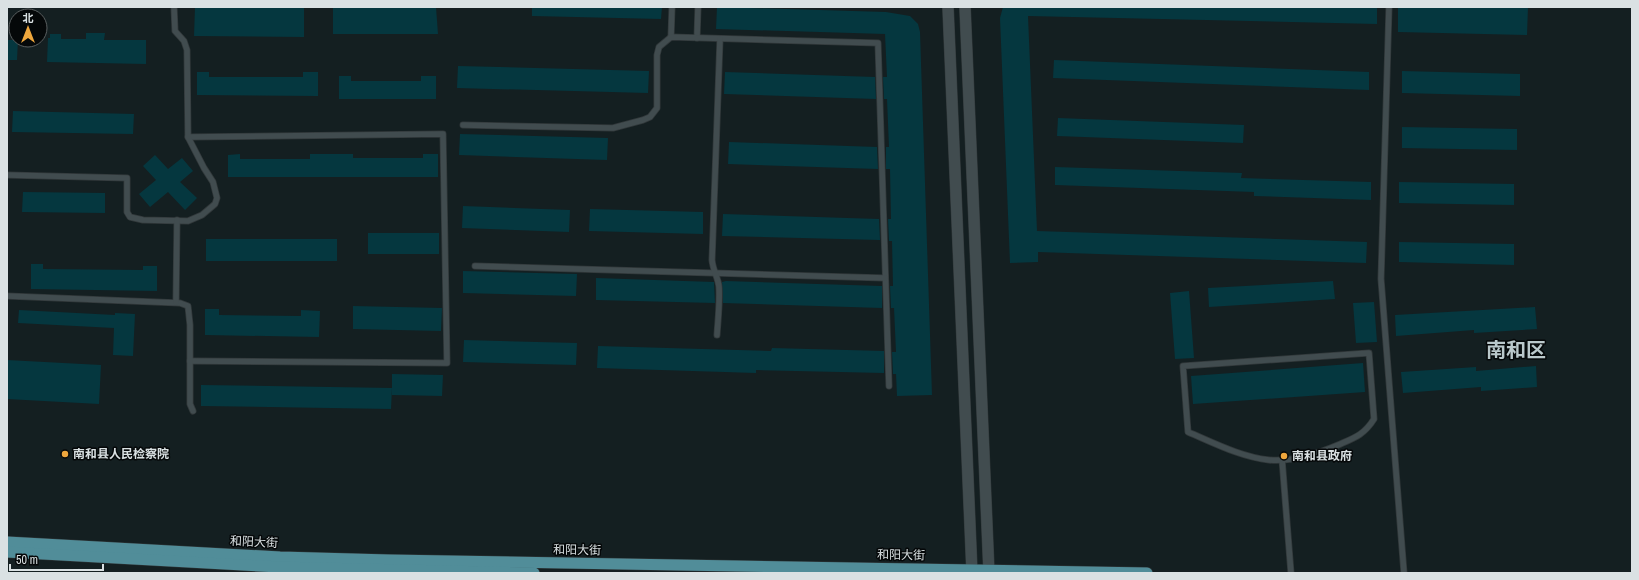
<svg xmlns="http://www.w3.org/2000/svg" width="1639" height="580" viewBox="0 0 1639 580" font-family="'Archivo Narrow','Noto Sans SC',sans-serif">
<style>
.building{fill:#05373f}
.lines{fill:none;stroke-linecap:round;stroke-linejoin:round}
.service-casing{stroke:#32393b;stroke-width:7}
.secondary-casing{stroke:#32393b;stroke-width:12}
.primary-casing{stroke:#32393b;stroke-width:12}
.service{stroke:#414c4f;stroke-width:5.5}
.secondary{stroke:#414c4f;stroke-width:11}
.primary{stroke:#518d99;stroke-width:11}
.poi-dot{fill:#efa73d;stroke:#050809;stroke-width:1.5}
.labels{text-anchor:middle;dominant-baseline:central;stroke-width:3;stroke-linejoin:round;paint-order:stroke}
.poi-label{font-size:12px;font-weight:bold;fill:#dae1e3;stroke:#050809;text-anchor:start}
.street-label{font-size:12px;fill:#dae1e3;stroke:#050809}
.town-label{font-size:20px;font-weight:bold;fill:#bac8cb;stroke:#050809}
</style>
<rect width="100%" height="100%" fill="#141f21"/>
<g class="building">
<polygon points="195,7 304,7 304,37 194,36"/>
<polygon points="333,7 436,7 438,34 333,34"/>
<polygon points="532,7 662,7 661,19 532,16"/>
<polygon points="717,7 886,12 910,16 918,24 920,32 932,395 897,396 896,374 893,374 892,352 896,352 894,308 891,308 890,286 893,286 892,241 889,241 888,219 891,219 890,169 886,169 886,147 889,147 887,99 884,99 883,77 887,77 885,34 716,29"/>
<polygon points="1003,7 1377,7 1377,24 1028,16 1037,231 1367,242 1366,263 1038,252 1038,262 1010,263 1000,18"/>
<polygon points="1398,7 1528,7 1527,35 1398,32"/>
<polygon points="86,33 105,33 104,40 146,40 146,64 47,62 48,38 50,38 50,34 61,34 61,39 86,39"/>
<polygon points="7,40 18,40 17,60 7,60"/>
<polygon points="1054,60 1369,72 1369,90 1053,78"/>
<polygon points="458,66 649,71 648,93 457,88"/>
<polygon points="1402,71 1520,74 1520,96 1402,93"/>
<polygon points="197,72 209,72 209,77 303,77 303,72 318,72 318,96 197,95"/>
<polygon points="725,72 875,77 876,99 724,94"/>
<polygon points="339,76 351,76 351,81 421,81 421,76 436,76 436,99 339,99"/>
<polygon points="13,111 134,114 133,134 12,132"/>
<polygon points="1058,118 1244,125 1243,143 1057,136"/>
<polygon points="1402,127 1517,129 1517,150 1402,148"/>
<polygon points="460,134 608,138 607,160 459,155"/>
<polygon points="729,142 877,147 878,169 728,164"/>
<polygon points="240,154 240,159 310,159 310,154 353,154 353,158 423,158 423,154 438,154 438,177 228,177 228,155"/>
<polygon points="155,155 168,169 182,158 193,171 180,182 197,198 185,210 168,192 150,207 139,194 156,180 143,166"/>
<polygon points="1055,167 1242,173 1241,178 1371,182 1371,200 1254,196 1254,192 1055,185"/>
<polygon points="1399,182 1514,184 1514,205 1399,203"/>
<polygon points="23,192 105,193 105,213 22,212"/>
<polygon points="463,206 570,210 569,232 462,228"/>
<polygon points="590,209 703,212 703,234 589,231"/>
<polygon points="723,214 879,219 880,240 722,236"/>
<rect x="368" y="233" width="71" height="21"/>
<rect x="206" y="239" width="131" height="22"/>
<polygon points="1399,242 1514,244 1514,265 1399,262"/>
<polygon points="31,264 43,264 43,269 143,270 143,266 157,266 157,291 31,289"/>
<polygon points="463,271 577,274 576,296 463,293"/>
<polygon points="596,278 714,282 715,303 596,300"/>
<polygon points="726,281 882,286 882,308 723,303 722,282"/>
<polygon points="1333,281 1335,299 1209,307 1208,288"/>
<polygon points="1189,291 1194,358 1175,359 1170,293"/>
<polygon points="1374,302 1377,342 1356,343 1353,303"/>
<polygon points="353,306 442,308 441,331 353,329"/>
<polygon points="1535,307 1537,329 1474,333 1474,330 1396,336 1395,315"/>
<polygon points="205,309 219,309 219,315 301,316 301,310 320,311 319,337 205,335"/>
<polygon points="19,310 115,315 115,313 135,314 133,356 113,355 114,328 18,323"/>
<polygon points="464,340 577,343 576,365 463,362"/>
<polygon points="598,346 771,351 772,348 884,351 884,373 756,370 756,373 597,368"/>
<polygon points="7,360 101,365 99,404 7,399"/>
<polygon points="1363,363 1365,392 1193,404 1191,376"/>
<polygon points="1536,366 1537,387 1481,391 1481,387 1403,393 1401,372 1476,367 1476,371"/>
<polygon points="392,374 443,375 442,396 392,395"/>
<polygon points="201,385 392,388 391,409 201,406"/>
</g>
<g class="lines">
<defs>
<g id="service">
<polyline points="1389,7 1381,279 1404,573"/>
<polyline points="671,37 672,7"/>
<polyline points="697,38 698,7"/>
<polyline points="463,125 613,128 643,120 650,117 657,108 657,55 659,47 671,37 878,43 889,386"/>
<polyline points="188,137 443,134 447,363 190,361"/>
<polyline points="7,175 127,178 127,212 130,217 143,220 188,221 202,215 215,204 217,198 213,182 204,168 188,137 187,50 184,41 175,31 174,7"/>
<polyline points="475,266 885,278"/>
<polyline points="7,296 180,303 188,306 190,325 190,404 193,411"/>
<polyline points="176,302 177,220"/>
<path d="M 717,335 C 718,319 720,303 719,287 C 718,277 713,271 712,260 L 720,39"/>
<path d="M 1369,353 L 1374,419 C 1364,435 1354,438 1338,445 C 1317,454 1292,462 1269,460 C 1241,457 1214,443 1188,432 L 1183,366 Z"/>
<polyline points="1282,459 1291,573"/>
</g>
<g id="secondary">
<polyline points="948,7 972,573"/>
<polyline points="965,7 989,573"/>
</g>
<g id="primary">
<polyline points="7,542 280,557 389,560 1147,573"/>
<polyline points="7,552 279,567 534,573"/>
</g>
</defs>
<use href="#service" class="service-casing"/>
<use href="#secondary" class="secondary-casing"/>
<use href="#primary" class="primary-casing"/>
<use href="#service" class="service"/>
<use href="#secondary" class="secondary"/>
<use href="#primary" class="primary"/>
</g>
<g class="poi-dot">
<circle cx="65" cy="454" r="4"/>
<circle cx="1284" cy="456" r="4"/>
</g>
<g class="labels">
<g class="poi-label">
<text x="73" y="454">南和县人民检察院</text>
<text x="1292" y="456">南和县政府</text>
</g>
<g class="street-label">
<text transform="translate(254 542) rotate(3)">和阳大街</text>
<text transform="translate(577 550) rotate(1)">和阳大街</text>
<text transform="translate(901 555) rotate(1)">和阳大街</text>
</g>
<g class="town-label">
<text x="1516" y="349">南和区</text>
</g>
</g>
<rect width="1639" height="580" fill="none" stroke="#dae1e3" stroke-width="16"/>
<g transform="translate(28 28)"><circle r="19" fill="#050809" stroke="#5a5f60"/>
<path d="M0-3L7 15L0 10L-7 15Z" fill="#efa73d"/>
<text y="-6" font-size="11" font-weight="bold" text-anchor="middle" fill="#dae1e3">北</text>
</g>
<path d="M10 564v6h93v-6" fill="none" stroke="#dae1e3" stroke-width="2"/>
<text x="16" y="564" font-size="12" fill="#dae1e3" stroke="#050809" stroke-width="3" paint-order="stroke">50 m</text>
</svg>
